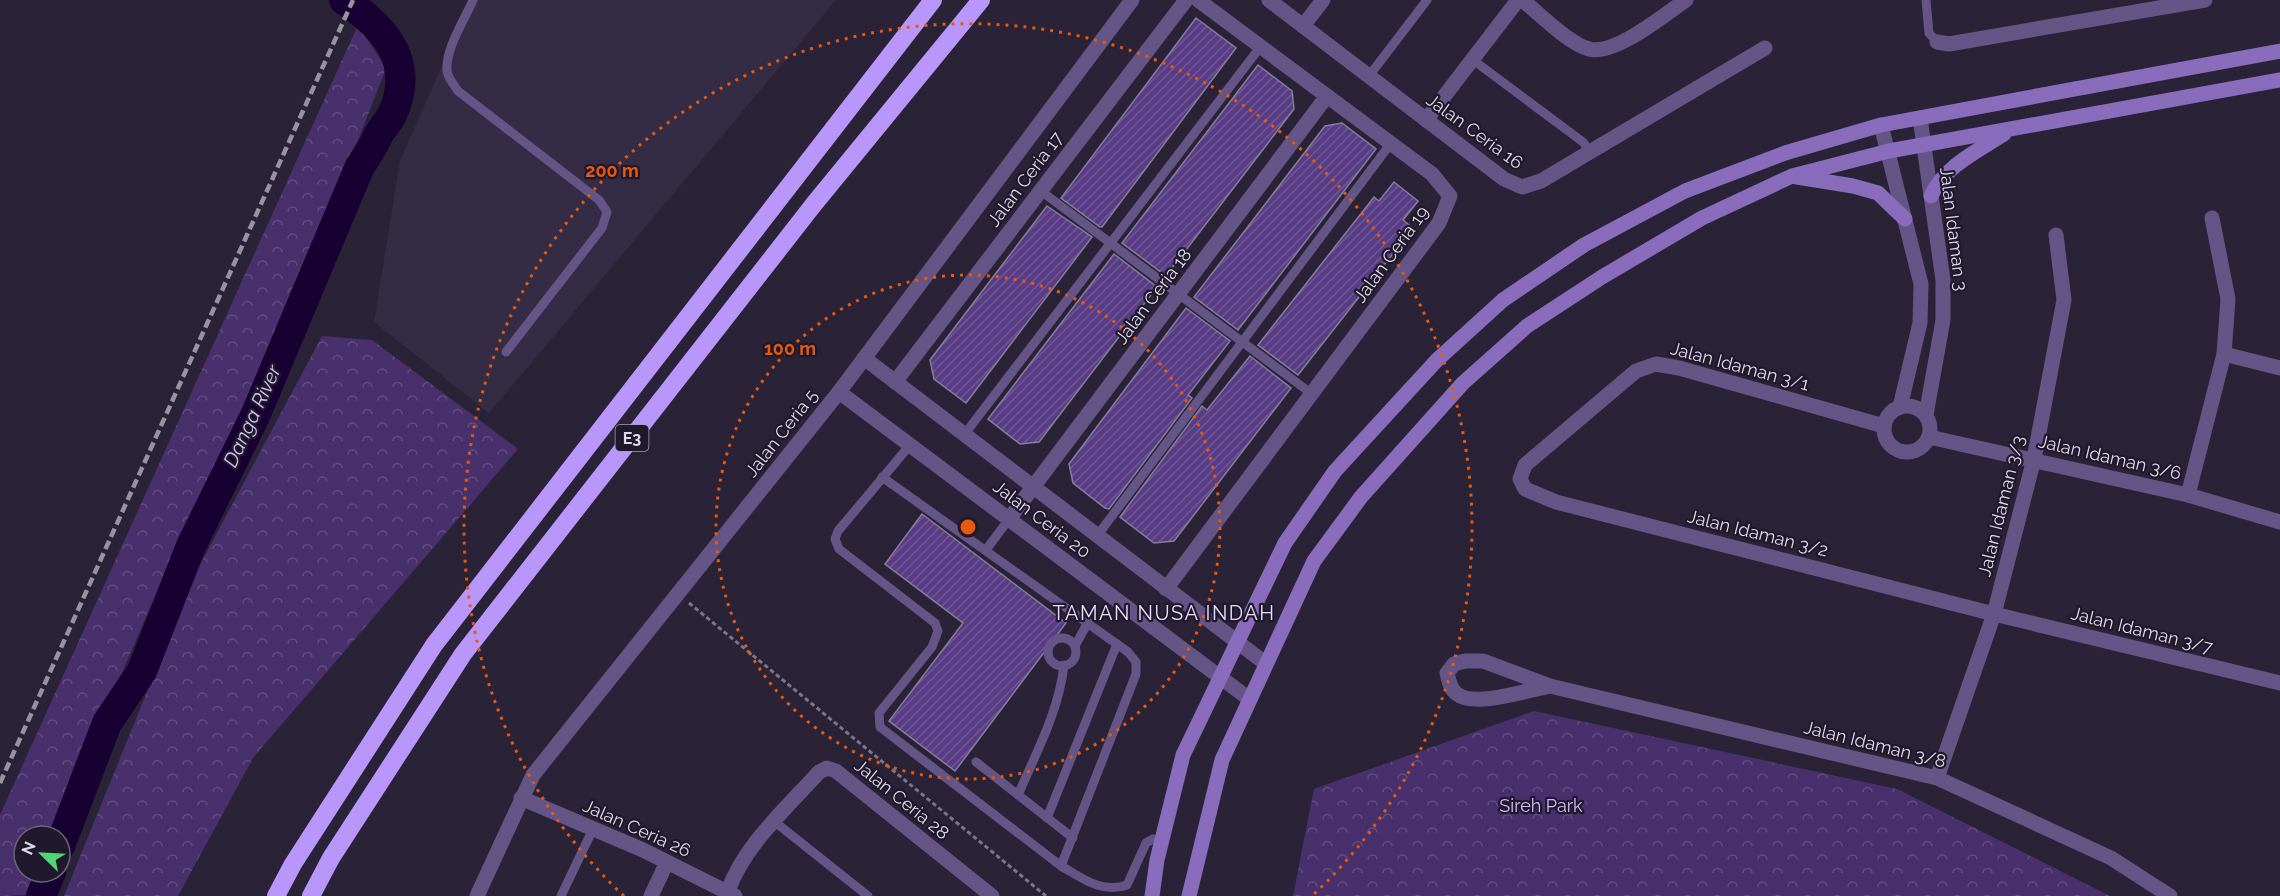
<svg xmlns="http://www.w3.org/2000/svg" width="2280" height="896" viewBox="0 0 2280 896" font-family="Raleway,sans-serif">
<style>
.built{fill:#342c45}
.forest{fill:url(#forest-crowns)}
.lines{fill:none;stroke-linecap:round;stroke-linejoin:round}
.river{stroke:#170032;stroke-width:30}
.building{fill:url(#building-hatch);stroke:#877f99;stroke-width:1.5}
.path{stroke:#7b7688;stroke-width:3;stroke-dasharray:4.5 3;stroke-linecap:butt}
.service{stroke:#655486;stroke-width:9}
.minor{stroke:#655486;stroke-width:15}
.secondary{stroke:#896cbc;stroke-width:15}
.motorway{stroke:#b996fa;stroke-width:18}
.rail{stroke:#9893a3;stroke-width:4.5;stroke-dasharray:9 4.5;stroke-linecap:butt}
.ring{fill:none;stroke:#e8590c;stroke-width:3;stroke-dasharray:3 6}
.labels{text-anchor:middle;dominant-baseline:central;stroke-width:4.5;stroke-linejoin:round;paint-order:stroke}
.shield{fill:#20192d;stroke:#a5a0b0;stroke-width:1.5}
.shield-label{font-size:16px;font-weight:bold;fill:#dedae8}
.street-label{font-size:18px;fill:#dedae8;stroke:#20192d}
.park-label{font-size:18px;fill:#d1bdfc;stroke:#20192d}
.water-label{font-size:20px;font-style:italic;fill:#d2c5ef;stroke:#20192d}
.neighbourhood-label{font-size:20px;letter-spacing:1.5px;fill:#e4dcf8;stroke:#20192d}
.centre{fill:#e8590c;stroke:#20192d;stroke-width:3}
.ring-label{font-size:18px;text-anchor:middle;font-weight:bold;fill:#e8590c;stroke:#20192d;stroke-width:4.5;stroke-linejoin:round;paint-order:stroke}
</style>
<defs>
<pattern id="forest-crowns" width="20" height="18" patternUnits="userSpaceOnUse" patternTransform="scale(1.5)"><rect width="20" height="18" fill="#47306c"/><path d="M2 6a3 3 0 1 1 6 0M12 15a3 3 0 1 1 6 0" fill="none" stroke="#614d81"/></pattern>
<pattern id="building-hatch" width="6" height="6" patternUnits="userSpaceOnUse" patternTransform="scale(1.5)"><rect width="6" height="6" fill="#583c86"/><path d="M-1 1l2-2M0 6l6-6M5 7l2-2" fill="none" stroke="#705897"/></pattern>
</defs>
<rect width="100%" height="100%" fill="#2a2338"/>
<polygon class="built" points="471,0 836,0 489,413 374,322 400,161"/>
<g class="forest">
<polygon points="358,25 386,68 339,190 263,363 152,603 52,836 24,836 24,872 37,872 27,895 0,896 0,815"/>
<polygon points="322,336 372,340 518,449 253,758 178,896 64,896 194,576"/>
<polygon points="1534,711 1897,789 2110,896 1293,896 1314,789"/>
</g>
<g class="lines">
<g class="river">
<path d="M 60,846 L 107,723 L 142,671 L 191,546 L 255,416 L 360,166 C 368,155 373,146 379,134 C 383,127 388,122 392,115 C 416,63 386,28 344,0"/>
<polyline points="41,896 51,872"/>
</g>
</g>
<g class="building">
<polygon points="1196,18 1236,48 1102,227 1100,227 1061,198"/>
<polygon points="1258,65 1292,91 1294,109 1166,276 1122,243"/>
<polygon points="1342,123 1376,149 1238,330 1194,297 1325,126"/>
<polygon points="1394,182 1418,201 1403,220 1413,228 1298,375 1258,345 1374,197 1379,201"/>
<polygon points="1047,206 1092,237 966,403 934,379 930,360"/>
<polygon points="1114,254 1157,287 1039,442 1020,444 988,419"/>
<polygon points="1186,308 1230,341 1188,395 1192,398 1109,509 1105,508 1073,483 1069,464"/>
<polygon points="1250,356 1291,388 1174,541 1154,543 1120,517 1202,406 1207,410"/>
<polygon points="922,514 1066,623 955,771 889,721 963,623 885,564"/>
</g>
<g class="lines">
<polyline class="path" points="689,603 1046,896"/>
<g class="service">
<path d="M 473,0 C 465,19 445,49 447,71 C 448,78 454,85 458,91 L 599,200 L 607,212 L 602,228 L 506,352"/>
<polyline points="1926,0 1929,33 1937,42"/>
<polyline points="1473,60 1583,142 1590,152"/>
<polyline points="1369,76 1427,0"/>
<polyline points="1041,191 1312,394"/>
<polyline points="964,435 1261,46"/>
<path d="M 910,445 L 838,531 L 835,539 L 839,549 L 935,623 L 938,631 L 932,647 L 879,713 L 880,727 L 1061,866 C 1082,878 1102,894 1127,885 L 1146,843 L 1153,839 L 1162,841"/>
<polyline points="882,477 1128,652 1136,662 1136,674 1061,866"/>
<polyline points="1097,536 1391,143"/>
<polyline points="986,550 1009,519"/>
<circle cx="1062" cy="652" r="14"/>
<polyline points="1075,646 1088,622"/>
<polyline points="976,762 1073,838"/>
<path d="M 1018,795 C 1036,753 1059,711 1064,665"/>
<polyline points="1047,818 1117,644"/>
<polyline points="775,822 868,896"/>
<polyline points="561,896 593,829"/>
</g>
<g class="minor">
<polyline points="1269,0 1504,179 1522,187 1541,181 1765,48"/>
<path d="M 1522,0 C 1539,13 1569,44 1589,49 C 1615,56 1665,14 1686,0"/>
<polyline points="1303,26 1323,0"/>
<polyline points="1937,42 1949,44 2205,0"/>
<polyline points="1920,118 1943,280 1943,320 1926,415"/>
<polyline points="1426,120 1518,0"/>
<polyline points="1881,125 1921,284 1920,323 1900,407"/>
<polyline points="2224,354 2280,368"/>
<polyline points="864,358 1265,663"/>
<polyline points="895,382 1186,0"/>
<polyline points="839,392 1248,698"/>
<circle cx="1907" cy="429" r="23"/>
<polyline points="1884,426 1679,368 1656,364 1636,371 1525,465 1520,479 1525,489 1556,502 1994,614 2280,683"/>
<polyline points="1929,437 2188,495 2280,522"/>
<polyline points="2188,495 2224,354 2228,299 2212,218"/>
<polyline points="1009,519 1327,96"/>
<polyline points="1166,589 1439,223 1450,196 1432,174 1198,0"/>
<path d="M 1550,686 C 1528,690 1474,708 1457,694 C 1450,689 1449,681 1447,673 L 1454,664 L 1465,661 L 1483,661 L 1550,686 L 1937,778 L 2111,858 L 2170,896"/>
<polyline points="1937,778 1994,614 2034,459 2064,300 2056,235"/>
<polyline points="521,798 643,850 735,896"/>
<path d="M 728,891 C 744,845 787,808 819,772 L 827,768 L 836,771 L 992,896"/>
<polyline points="477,896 533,775 839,392 1132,0"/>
<polyline points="651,896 667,862"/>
</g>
<g class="secondary">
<polyline points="1797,177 1853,186 1878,193 1905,219"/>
<path d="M 1931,196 C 1945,166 1976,152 2004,134"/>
<polyline points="1152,896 1157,860 1183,755 1285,543 1335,471 1437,360 1503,300 1584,245 1685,191 1785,153 1881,125 2280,51"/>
<polyline points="1189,896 1222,760 1314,561 1361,497 1463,383 1527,326 1602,277 1702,218 1792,176 1889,151 2280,80"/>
</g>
<g class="motorway">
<polyline points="276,896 293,864 434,645 933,0"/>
<polyline points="311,896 331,858 463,654 814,204 981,0"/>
</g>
<polyline class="rail" points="0,783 353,0"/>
</g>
<g class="ring">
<circle cx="968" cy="527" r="252"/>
<path d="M624 896A504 504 0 1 1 1312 896"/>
</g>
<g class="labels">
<rect class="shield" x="615.5" y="425" width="33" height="26" rx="4.5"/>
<g class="shield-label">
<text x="632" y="438">E3</text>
</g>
<g class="street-label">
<text transform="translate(1475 131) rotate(36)">Jalan Ceria 16</text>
<text transform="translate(1025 179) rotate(-53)">Jalan Ceria 17</text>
<text transform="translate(1954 229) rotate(83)">Jalan Idaman 3</text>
<text transform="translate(1391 254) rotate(-54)">Jalan Ceria 19</text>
<text transform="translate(1153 296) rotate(-53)">Jalan Ceria 18</text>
<text transform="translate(1740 366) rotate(15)">Jalan Idaman 3/1</text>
<text transform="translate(781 433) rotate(-52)">Jalan Ceria 5</text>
<text transform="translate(2110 457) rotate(13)">Jalan Idaman 3/6</text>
<text transform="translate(2001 506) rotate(-76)">Jalan Idaman 3/3</text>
<text transform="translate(1042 519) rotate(37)">Jalan Ceria 20</text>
<text transform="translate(1758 533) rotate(14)">Jalan Idaman 3/2</text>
<text transform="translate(2142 630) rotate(14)">Jalan Idaman 3/7</text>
<text transform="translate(1875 744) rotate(14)">Jalan Idaman 3/8</text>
<text transform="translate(902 799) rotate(39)">Jalan Ceria 28</text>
<text transform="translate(637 828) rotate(24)">Jalan Ceria 26</text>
</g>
<g class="park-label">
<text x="1541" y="805">Sireh Park</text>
</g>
<g class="water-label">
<text transform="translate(252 416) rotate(-65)">Danga River</text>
</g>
<g class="neighbourhood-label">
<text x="1164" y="613">TAMAN NUSA INDAH</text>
</g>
</g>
<circle cx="968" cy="527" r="9" class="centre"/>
<g class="ring-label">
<text x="612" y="177">200 m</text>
<text x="790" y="355">100 m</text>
</g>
<g transform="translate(42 854) rotate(294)"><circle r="28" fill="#20192d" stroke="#6c6678" stroke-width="1.5"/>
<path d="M0-4.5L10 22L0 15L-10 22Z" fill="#51d674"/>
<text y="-9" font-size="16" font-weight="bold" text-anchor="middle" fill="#dedae8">N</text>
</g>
</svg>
